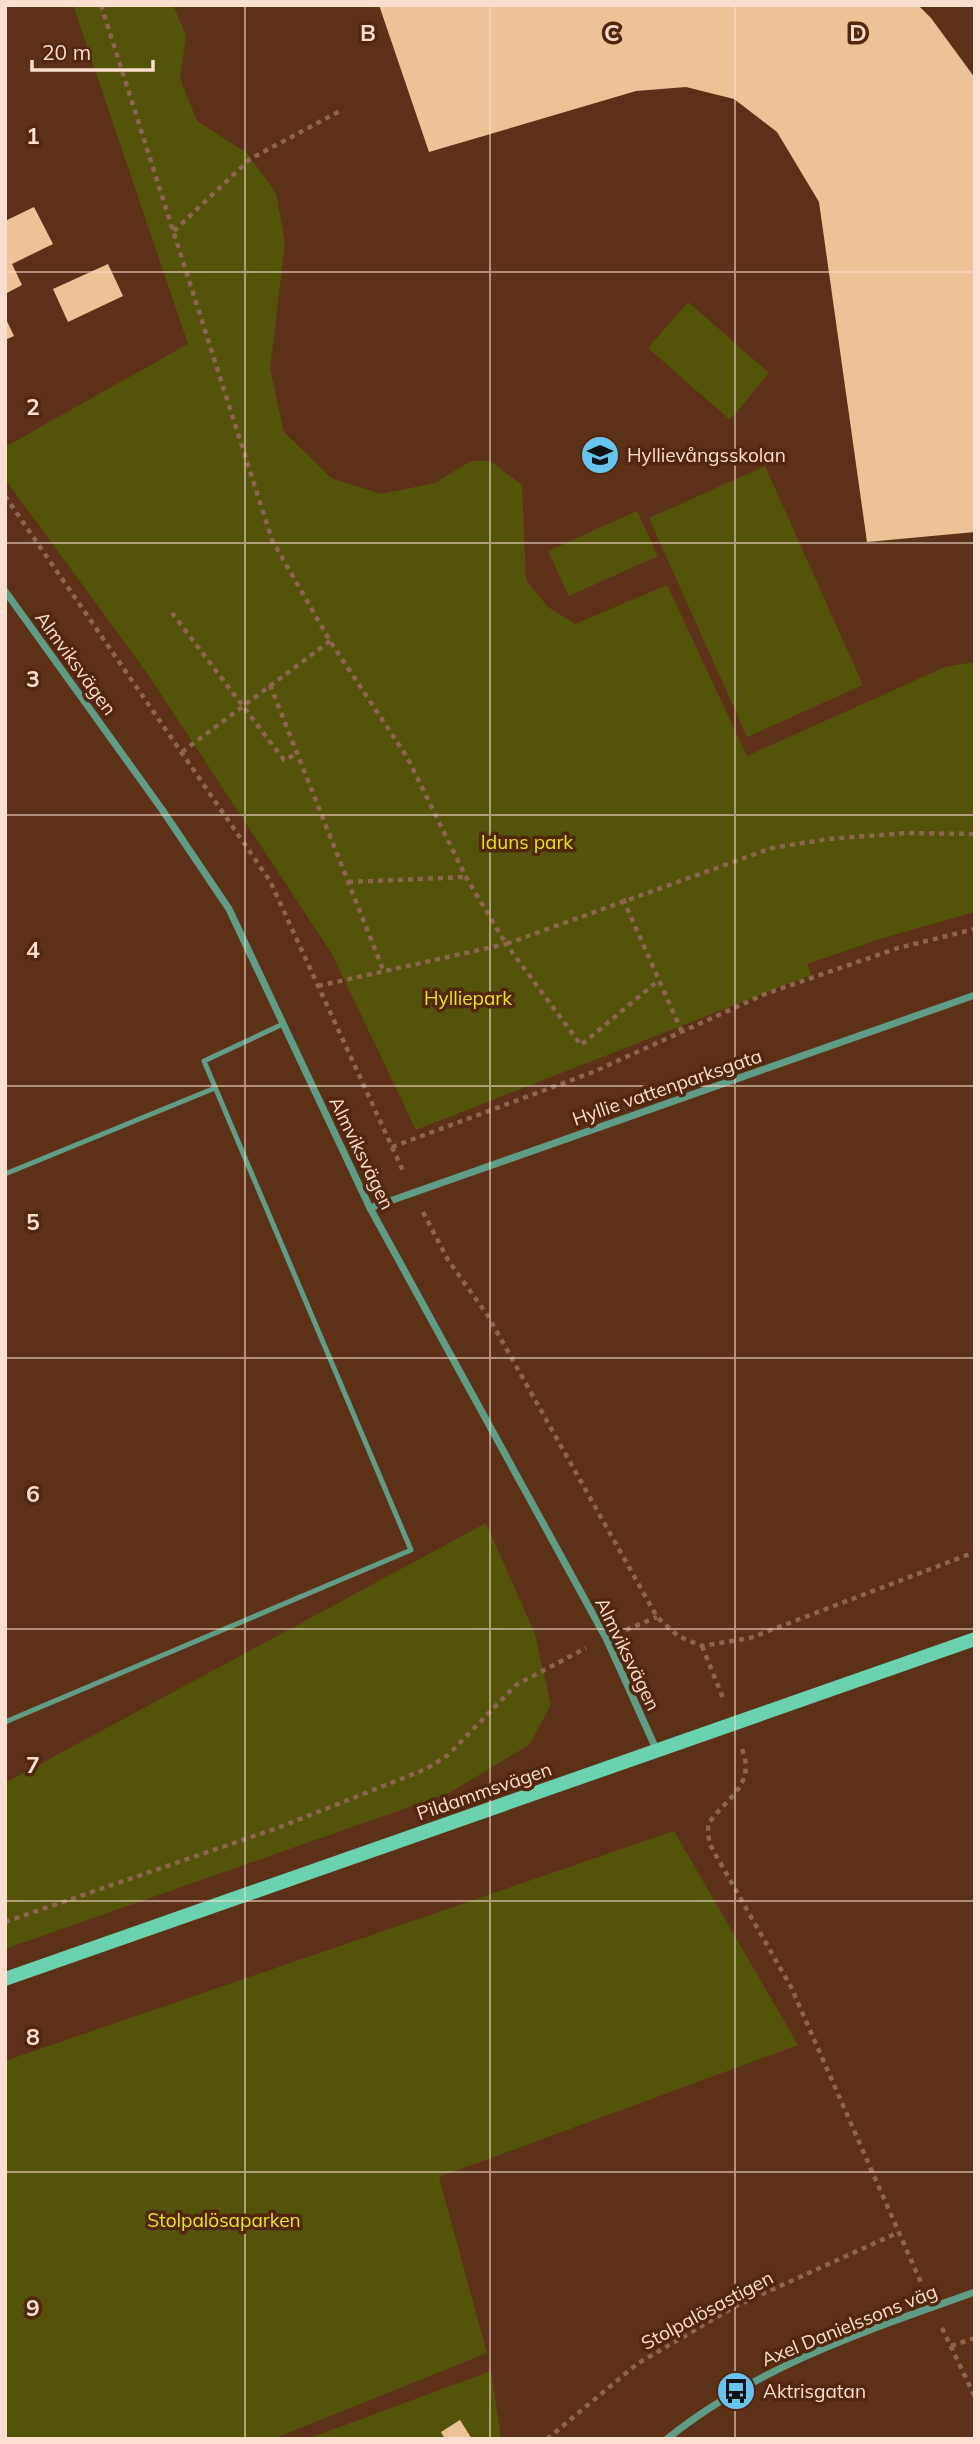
<svg xmlns="http://www.w3.org/2000/svg" width="980" height="2444" viewBox="0 0 980 2444" font-family="Mulish,sans-serif">
<style>
.green{fill:#54530a}
.building{fill:#ebc397}
.lines{fill:none;stroke-linecap:round;stroke-linejoin:round}
.path{stroke:#8d6650;stroke-width:4.5;stroke-dasharray:5 5;stroke-linecap:butt}
.lane{stroke:#609d87;stroke-width:5}
.street{stroke:#609d87;stroke-width:7}
.secondary{stroke:#6bd2b0;stroke-width:14}
.grid{fill:none;stroke:#fadecf;stroke-width:2;stroke-opacity:0.55}
.labels{text-anchor:middle;dominant-baseline:central;stroke-width:7;stroke-linejoin:round;paint-order:stroke}
.poi-label{font-size:19px;fill:#fadecf;stroke:#52270d;text-anchor:start}
.street-label{font-size:19px;fill:#fadecf;stroke:#52270d}
.park-label{font-size:19px;fill:#e8e617;stroke:#52270d}
.grid-label{font-size:23px;text-anchor:middle;font-weight:bold;fill:#fadecf;stroke:#52270d;stroke-width:7;stroke-linejoin:round;paint-order:stroke}
</style>
<rect width="100%" height="100%" fill="#5d3118"/>
<g class="green">
<polygon points="73,5 173,5 186,36 180,78 197,121 247,153 276,193 285,243 270,369 284,432 331,478 381,494 435,483 471,461 490,461 522,485 526,580 548,607 575,624 667,585 747,756 945,667 975,662 975,912 883,938 807,964 811,975 416,1130 332,954 147,673 5,479 5,447 188,344"/>
<polygon points="688,302 769,373 730,420 648,348"/>
<polygon points="765,466 863,685 747,737 649,518"/>
<polygon points="637,511 658,556 569,596 548,551"/>
<polygon points="486,1523 535,1634 551,1705 529,1745 449,1793 5,1949 5,1783"/>
<polygon points="674,1831 798,2045 439,2177 487,2353 273,2439 5,2439 5,2061"/>
<polygon points="491,2371 501,2439 307,2439"/>
</g>
<g class="building">
<polygon points="379,5 918,5 931,18 975,78 975,532 867,542 819,202 777,132 734,99 686,87 636,91 429,152"/>
<polygon points="34,207 53,244 12,264 22,285 5,294 5,221"/>
<polygon points="108,264 123,296 68,322 53,289"/>
<polygon points="5,317 14,336 5,340"/>
<polygon points="460,2420 472,2439 445,2439 441,2432"/>
</g>
<g class="lines">
<g class="path">
<polyline points="101,5 272,540 330,641 407,757 466,877 506,944 772,848 828,839 906,833 975,834"/>
<polyline points="174,231 250,159 340,111"/>
<polyline points="5,496 270,881 404,1173"/>
<polyline points="172,613 284,760 297,754"/>
<polyline points="270,685 384,972"/>
<polyline points="182,752 330,641"/>
<polyline points="348,882 466,877"/>
<polyline points="623,899 682,1032"/>
<polyline points="318,986 506,944 581,1045 659,980"/>
<polyline points="392,1147 593,1072 765,994 898,948 975,929"/>
<polyline points="423,1212 448,1260 488,1316 657,1617 678,1636 702,1646 750,1638 975,1552"/>
<polyline points="626,1630 657,1617"/>
<polyline points="702,1646 723,1698"/>
<path d="M 742,1749 C 756,1785 728,1796 708,1824 L 709,1843 L 791,1987 L 922,2285"/>
<polyline points="5,1922 280,1827 426,1769 448,1755 516,1685 586,1648"/>
<polyline points="942,2328 975,2397"/>
<polyline points="951,2346 975,2338"/>
<polyline points="547,2439 637,2364 736,2306 897,2233"/>
</g>
<g class="lane">
<polyline points="5,1174 215,1088"/>
<polyline points="5,1722 411,1550 204,1061 283,1024"/>
</g>
<g class="street">
<polyline points="5,591 161,808 229,909 370,1208 606,1638 657,1751"/>
<polyline points="370,1208 975,995"/>
<path d="M 667,2439 C 757,2366 868,2330 975,2292"/>
</g>
<polyline class="secondary" points="5,1979 975,1639"/>
</g>
<path class="grid" d="M 245,5 L 245,2439M 490,5 L 490,2439M 735,5 L 735,2439M 5,272 L 975,272M 5,543 L 975,543M 5,815 L 975,815M 5,1086 L 975,1086M 5,1358 L 975,1358M 5,1629 L 975,1629M 5,1901 L 975,1901M 5,2172 L 975,2172"/>
<defs>
<symbol id="school-disc" viewBox="-11 -11 22 22"><circle r="9.5" fill="#65c5ee" stroke="#52270d"/><path d="M0-5L7-2L0 1L-7-2ZM-4 1L0 2.5L4 1V4Q0 6-4 4Z" fill="#111"/></symbol>
<symbol id="bus-disc" viewBox="-11 -11 22 22"><circle r="9.5" fill="#65c5ee" stroke="#52270d"/><path d="M-5-6H5V4H4V6H2V4H-2V6H-4V4H-5ZM-3.5-4V0h7V-4ZM-3.5 1.2v1.5H-2V1.2ZM2 1.2v1.5H3.5V1.2Z" fill="#111"/></symbol>
</defs>
<g fill-rule="evenodd">
<use href="#school-disc" x="578" y="433" width="44" height="44"/>
<use href="#bus-disc" x="714" y="2369" width="44" height="44"/>
</g>
<g class="labels">
<g class="poi-label">
<text x="627" y="455">Hyllievångsskolan</text>
<text x="763" y="2391">Aktrisgatan</text>
</g>
<g class="street-label">
<text transform="translate(76 663) rotate(54)">Almviksvägen</text>
<text transform="translate(667 1087) rotate(-19)">Hyllie vattenparksgata</text>
<text transform="translate(362 1153) rotate(64)">Almviksvägen</text>
<text transform="translate(628 1654) rotate(64)">Almviksvägen</text>
<text transform="translate(484 1791) rotate(-19)">Pildammsvägen</text>
<text transform="translate(707 2310) rotate(-28)">Stolpalösastigen</text>
<text transform="translate(849 2325) rotate(-22)">Axel Danielssons väg</text>
</g>
<g class="park-label">
<text x="527" y="842">Iduns park</text>
<text x="468" y="998">Hylliepark</text>
<text x="224" y="2220">Stolpalösaparken</text>
</g>
</g>
<g class="grid-label">
<text x="368" y="41">B</text>
<text x="612" y="41">C</text>
<text x="858" y="41">D</text>
<text x="33" y="144">1</text>
<text x="33" y="415">2</text>
<text x="33" y="687">3</text>
<text x="33" y="958">4</text>
<text x="33" y="1230">5</text>
<text x="33" y="1502">6</text>
<text x="33" y="1773">7</text>
<text x="33" y="2045">8</text>
<text x="33" y="2316">9</text>
</g>
<rect width="980" height="2444" fill="none" stroke="#fadecf" stroke-width="14"/>
<path d="M32 60v10h121v-10" fill="none" stroke="#fadecf" stroke-width="3.5"/>
<text x="42" y="60" font-size="21" fill="#fadecf" stroke="#52270d" stroke-width="5" paint-order="stroke">20 m</text>
</svg>
